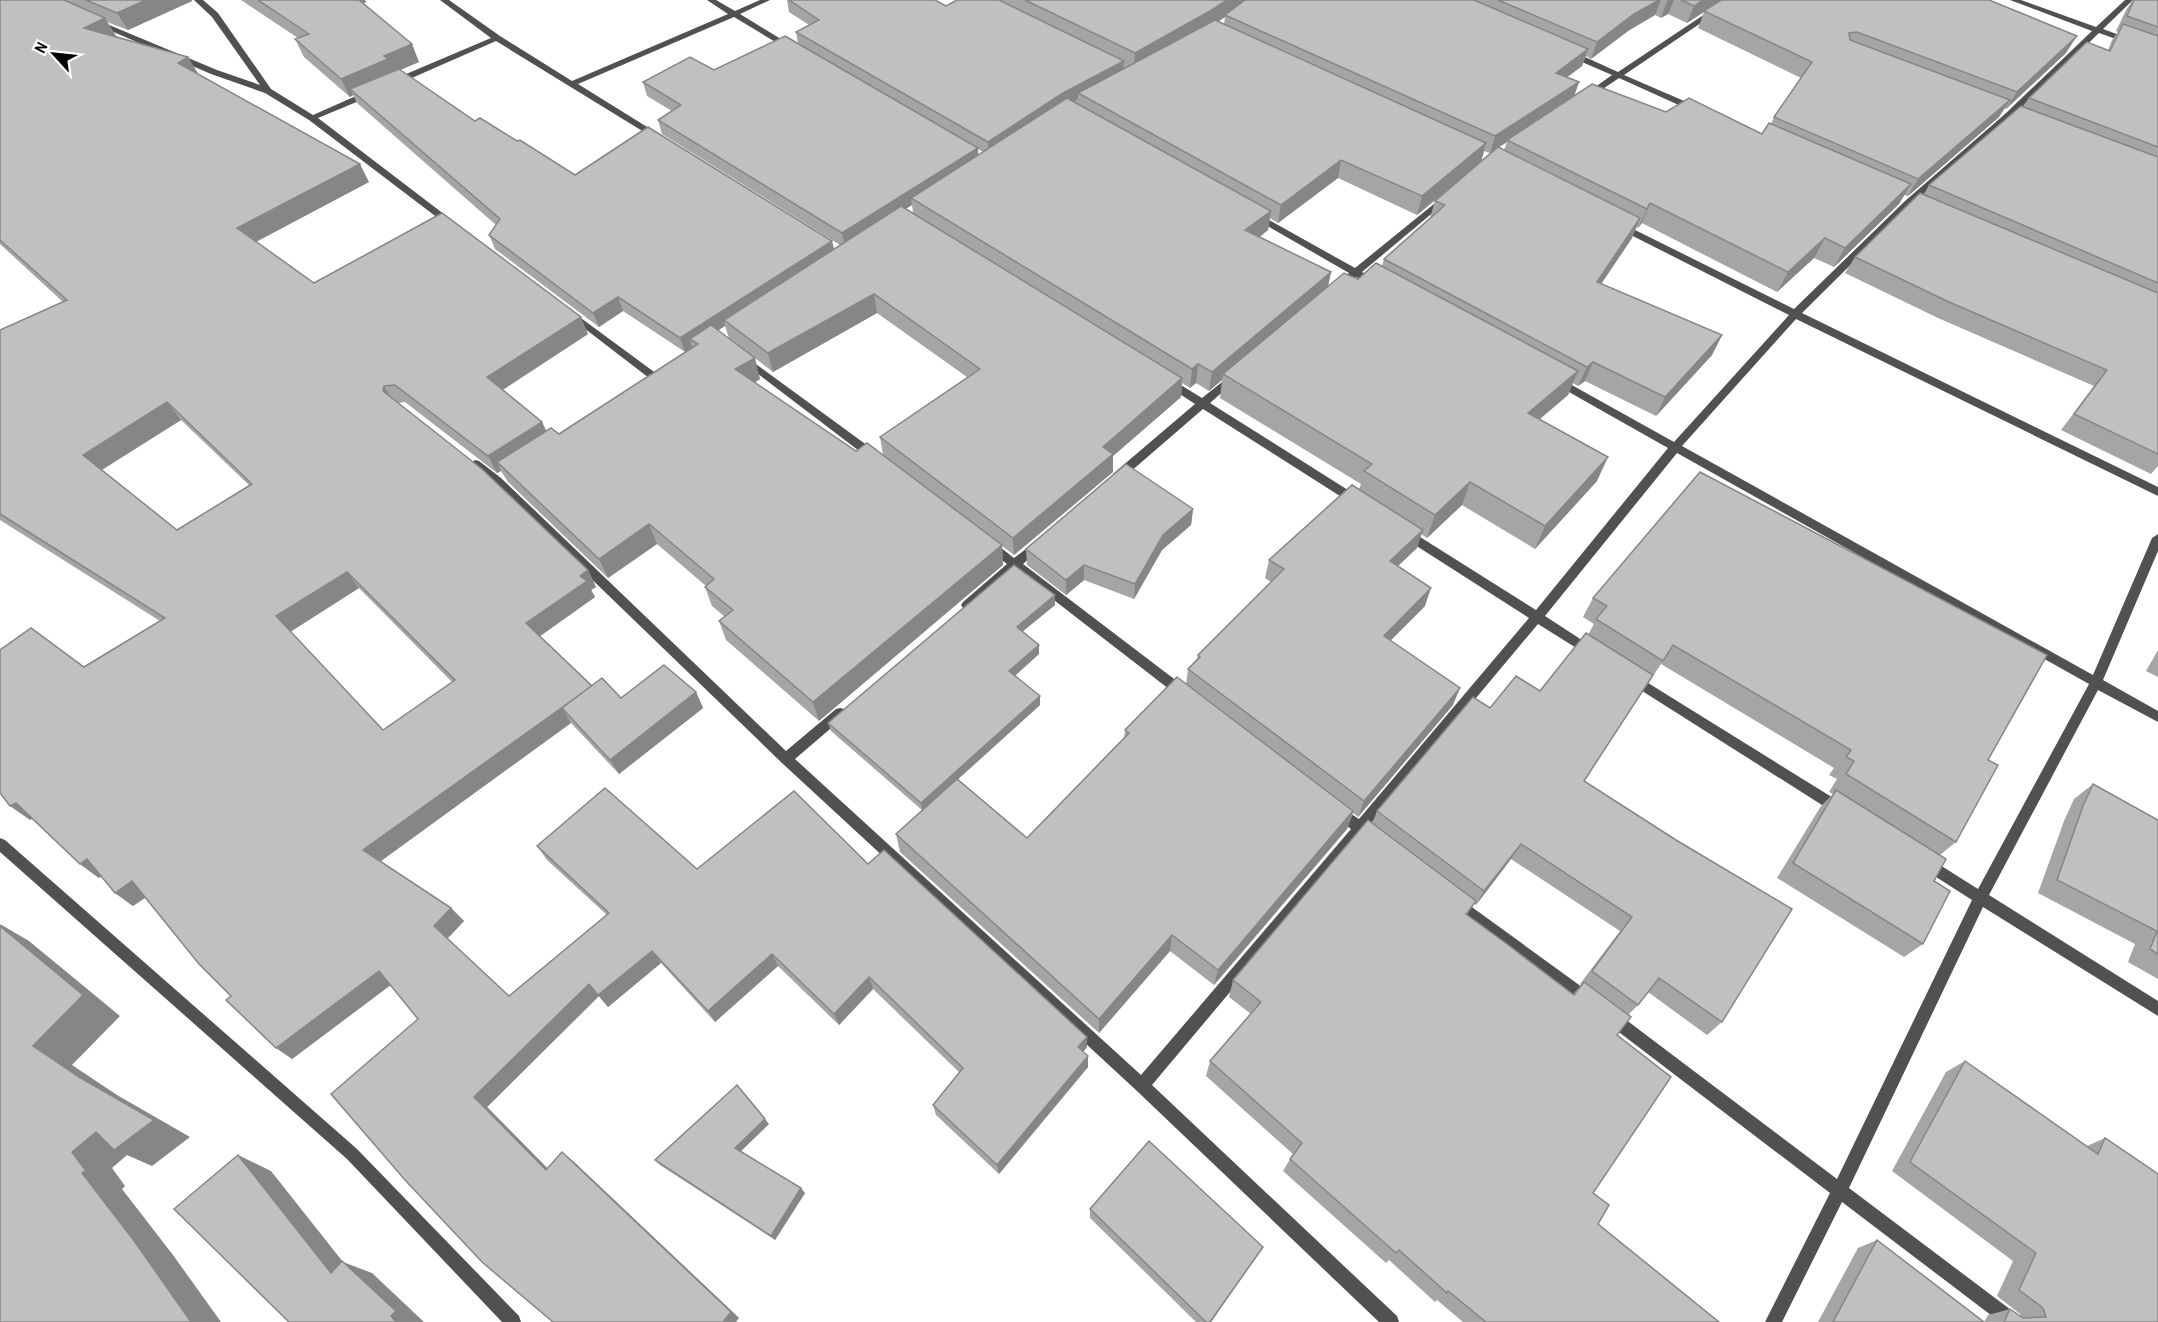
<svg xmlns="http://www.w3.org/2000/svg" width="2158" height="1322" viewBox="0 0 2158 1322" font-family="'Archivo Narrow',sans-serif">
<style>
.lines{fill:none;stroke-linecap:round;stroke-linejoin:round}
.street{fill:#515151;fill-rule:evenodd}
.wall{fill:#a5a5a5;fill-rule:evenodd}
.shaded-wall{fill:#868686}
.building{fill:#c0c0c0;stroke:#868686;stroke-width:1.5;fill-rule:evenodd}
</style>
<rect width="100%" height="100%" fill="#fff"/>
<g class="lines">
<g class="street">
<polygon points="194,0 203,0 218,13 271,89 313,115 365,92 371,92 371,96 318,118 453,221 453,225 447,225 309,120 265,93 211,74 95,24 102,22 217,70 260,85 212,17"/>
<polygon points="440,0 449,0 500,36 572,81 728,14 707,0 716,0 735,11 760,0 770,0 740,14 794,47 787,49 734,17 578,84 660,135 661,137 657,140 496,41 398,84 392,84 392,80 491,38"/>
<polygon points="1726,0 1735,0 1624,75 1698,107 1698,111 1692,111 1619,78 1591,97 1584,95 1612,75 1568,56 1568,52 1574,52 1618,72"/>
<polygon points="2010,0 2021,0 2096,27 2125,0 2133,0 2103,29 2158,49 2158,54 2099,33 2011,118 1911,205 1802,313 2158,487 2158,496 1796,319 1682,446 2093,675 2152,538 2158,534 2158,551 2103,680 2158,711 2158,722 2098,690 1989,895 2158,1001 2158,1016 1983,907 1849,1188 2019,1316 2021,1322 2000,1322 1842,1202 1782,1322 1765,1322 1830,1193 1607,1023 1605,1018 1607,1013 1612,1011 1617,1013 1837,1179 1972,900 1922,868 1920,864 1922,860 1927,858 1932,860 1978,889 2089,684 1677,453 1545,616 1594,648 1596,651 1594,654 1586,654 1538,624 1368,827 1378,834 1380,838 1378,842 1373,844 1361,836 1152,1085 1397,1316 1399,1322 1379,1322 1137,1091 782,763 493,484 470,464 475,460 479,461 501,478 786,751 836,709 840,708 844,709 846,713 844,717 795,759 1141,1075 1351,829 1334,816 1333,812 1334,808 1339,806 1359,819 1529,618 1401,536 1399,533 1401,530 1409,530 1536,610 1668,448 1553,383 1553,379 1561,379 1674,442 1789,315 1617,228 1617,224 1623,224 1794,309 1905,201 2005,114 2092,31"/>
<polygon points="1445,195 1448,196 1448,200 1362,272 1378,281 1380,283 1375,286 1356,277 1350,280 1347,279 1345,277 1349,273 1252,217 1257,214 1260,215 1355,268"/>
<polygon points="570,310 661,377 661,381 653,381 567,315 565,313"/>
<polygon points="745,356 879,454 880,457 879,460 871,460 741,361 741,357"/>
<polygon points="1232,374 1237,378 1236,380 1210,403 1359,497 1360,500 1359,503 1351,503 1203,409 1122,479 1114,479 1113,476 1114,473 1195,404 1163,383 1163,379 1171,379 1202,398"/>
<polygon points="1038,540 1042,541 1044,544 1042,547 1023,564 1186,688 1188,692 1186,696 1178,696 1015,570 971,608 963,608 961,605 963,602 1007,564 987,549 985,546 987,543 995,543 1014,558"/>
<polygon points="1632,673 1843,804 1844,808 1843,812 1838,814 1833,812 1628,682 1626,678 1628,674"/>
<polygon points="0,838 5,840 357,1149 519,1316 521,1322 502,1322 347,1159 0,852"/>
<polygon points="1458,897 1593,995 1595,1000 1593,1005 1588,1007 1583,1005 1453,907 1451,903 1453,899"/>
</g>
</g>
<g class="wall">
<path d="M 0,0 L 192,0 L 192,1 L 128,30 L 107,22 L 116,36 L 115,36 L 188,57 L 198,75 L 369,182 L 256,242 L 314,283 L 588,334 L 502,390 L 542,422 L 546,431 L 559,434 L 693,348 L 692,347 L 685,352 L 623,311 L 599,327 L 495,249 L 489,235 L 496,225 L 357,103 L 353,95 L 350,97 L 304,57 L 295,39 L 298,38 L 241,0 L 365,0 L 366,2 L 363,4 L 419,62 L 401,70 L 475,121 L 517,141 L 575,175 L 832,241 L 834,249 L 840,245 L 662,134 L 658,120 L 672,111 L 647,96 L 643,82 L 714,70 L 798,44 L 796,32 L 809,25 L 789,12 L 787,0 L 935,0 L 946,6 L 957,0 L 1989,0 L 2066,53 L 2006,109 L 2004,108 L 1999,117 L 1908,196 L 1904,195 L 1899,204 L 1834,267 L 1814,258 L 1777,292 L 1642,223 L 1638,228 L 1636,227 L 1632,238 L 1601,284 L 1722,335 L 1712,355 L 1656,416 L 1585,381 L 1578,386 L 1573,383 L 1568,395 L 1539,419 L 1597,481 L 1535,549 L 1462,505 L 1427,538 L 1421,534 L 1417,548 L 1398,566 L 1425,606 L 1391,640 L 1453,705 L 1358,817 L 1353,813 L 1347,829 L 1214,985 L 1170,951 L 1099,1033 L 900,852 L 896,834 L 922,810 L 831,731 L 828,723 L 1055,595 L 1055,605 L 1022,632 L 1039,654 L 1015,676 L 1040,705 L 958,779 L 1027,838 L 1124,738 L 1125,730 L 1186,684 L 1188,669 L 1197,659 L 1198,655 L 1271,582 L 1265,578 L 1269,560 L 1359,489 L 1361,484 L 1220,398 L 1222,380 L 1209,391 L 1196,383 L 1190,388 L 1182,383 L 1181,397 L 1113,456 L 1113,472 L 1014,555 L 1002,546 L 1003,565 L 819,721 L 726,640 L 719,621 L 725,617 L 712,606 L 705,587 L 706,586 L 657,544 L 608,578 L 508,482 L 501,471 L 497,473 L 405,402 L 398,403 L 588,570 L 596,587 L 591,590 L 595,597 L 540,636 L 592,686 L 621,698 L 696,692 L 703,708 L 619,774 L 571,723 L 380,861 L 451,908 L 464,921 L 447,939 L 509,996 L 607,915 L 547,860 L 537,846 L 697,869 L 868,864 L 1087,1047 L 1083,1052 L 1088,1056 L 1088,1067 L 999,1174 L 936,1115 L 933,1105 L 960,1073 L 873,989 L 839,1025 L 778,966 L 715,1022 L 661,963 L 608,1007 L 599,996 L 487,1107 L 548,1169 L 573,1161 L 739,1318 L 553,1322 L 418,1019 L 391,985 L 292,1059 L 231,996 L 145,898 L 133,906 L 115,893 L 101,876 L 99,878 L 80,864 L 32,819 L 30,820 L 84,667 L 160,621 L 0,520 L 0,330 L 63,302 L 0,244 ZM 1704,12 L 1698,28 L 1801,78 L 1774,117 L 1771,124 L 1762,134 L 1666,112 L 1574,96 L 1579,82 L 1567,77 L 1582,66 L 1586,56 L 1591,59 L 1628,31 L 1655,15 L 1661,18 L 1668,14 L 1687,23 ZM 1225,17 L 1224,24 L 1218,21 ZM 1507,142 L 1504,150 L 1499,147 ZM 978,149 L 983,152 L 978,155 ZM 1484,151 L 1490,153 L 1493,151 L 1435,201 L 1430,218 L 1384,259 L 1382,266 L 1358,279 L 1328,286 L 1331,272 L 1260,237 L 1268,230 L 1270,218 L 1278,223 L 1338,178 L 1417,215 L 1481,162 ZM 912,205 L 913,213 L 905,209 ZM 877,313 L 967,377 L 880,437 L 883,455 L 856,451 L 754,383 L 760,379 L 718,330 L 725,326 L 729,338 L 773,372 ZM 181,420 L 250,486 L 177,530 L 102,470 ZM 359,588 L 452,682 L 383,730 L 290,632 Z"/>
<polygon points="2133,0 2158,0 2158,466 2151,474 2061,430 2094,386 1938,318 1845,273 1855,257 1924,194 1929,185 2023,106 2029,98 2108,50 2112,40 2118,32 2116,31 2126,10"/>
<polygon points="1193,509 1191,525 1162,550 1134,599 1084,580 1066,595 1027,565 1026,549"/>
<path d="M 1593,598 L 1988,760 L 1956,842 L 1940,855 L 1934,881 L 1923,944 L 1904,957 L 1777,878 L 1821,806 L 1833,794 L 1829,792 L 1837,779 L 1829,775 L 1834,768 L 1661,664 L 1584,781 L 1722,1022 L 1707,1035 L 1648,992 L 1638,1005 L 1628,1015 L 1617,1035 L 1593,1193 L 1598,1224 L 1719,1322 L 1463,1322 L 1437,1300 L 1435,1302 L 1389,1260 L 1386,1263 L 1283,1171 L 1290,1159 L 1293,1154 L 1206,1076 L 1210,1061 L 1251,1014 L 1229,997 L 1233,980 L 1372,824 L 1377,811 L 1490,708 L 1540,691 L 1588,635 L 1594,624 L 1583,617 ZM 1511,859 L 1620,931 L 1580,984 L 1581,985 L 1573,994 L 1467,915 L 1474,904 L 1476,905 Z"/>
<polygon points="2158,650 2158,677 2146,671"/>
<polygon points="2093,784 2158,820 2158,979 2128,962 2135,944 2038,893 2064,821 2074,799"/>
<polygon points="1965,1061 2087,1146 2105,1138 2158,1322 1984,1322 1988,1315 2010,1309 2021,1317 2020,1314 1997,1296 2013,1261 1892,1171 1946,1072"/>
<polygon points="769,1124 741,1151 805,1193 775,1240 660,1165 655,1160"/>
<polygon points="1090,1209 1263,1247 1211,1322 1196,1322 1090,1218"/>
<polygon points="1877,1240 1984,1322 1818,1322 1858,1248"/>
</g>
<g class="shaded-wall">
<polygon points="146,0 192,0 192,1 128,30 117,13"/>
<polygon points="352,0 365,0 366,2 355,7"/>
<polygon points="1227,0 1249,0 1225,15 1225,17 1209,28 1134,69 1135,53"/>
<polygon points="1659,0 1661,0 1655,15 1628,31 1591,59 1597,42 1634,14"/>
<polygon points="1670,0 1674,0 1668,14 1661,18 1667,1"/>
<polygon points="1703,0 1722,0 1687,23 1694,6"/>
<polygon points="105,18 116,36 95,45 84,28"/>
<polygon points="2077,36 2066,53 2006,109 2017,92"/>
<polygon points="412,44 419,62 350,89 353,95 350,97 341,79 384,56"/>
<polygon points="1588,49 1582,66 1550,90 1556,73"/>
<polygon points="188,57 199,75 178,63"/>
<polygon points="1124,61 1123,75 1078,93 1078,99 1063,107 989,155 988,142 1063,93"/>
<polygon points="1579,82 1573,99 1507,140 1507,142 1490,153 1495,136"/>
<polygon points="2010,100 1999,117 1908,196 1918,179"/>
<polygon points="1486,143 1481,162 1417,215 1422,196"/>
<polygon points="978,148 979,162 911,198 912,205 845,247 842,233"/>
<polygon points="1341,160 1338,178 1278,223 1281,205"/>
<polygon points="360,164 369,182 248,246 237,228"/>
<polygon points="1911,184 1899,204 1834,267 1845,248"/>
<polygon points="1650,203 1642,223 1638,228 1647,209"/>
<polygon points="1271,211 1268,230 1243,250 1245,230"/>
<polygon points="1640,218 1632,238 1589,302 1597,282"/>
<polygon points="1825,238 1814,258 1777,292 1788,272"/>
<polygon points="832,241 835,255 724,320 725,326 697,344 690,339 692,347 685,352 680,338"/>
<polygon points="1331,272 1327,291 1223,374 1222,380 1209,391 1212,372"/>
<polygon points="874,294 877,313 773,372 768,353"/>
<polygon points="618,297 623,311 599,327 593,313"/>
<polygon points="581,317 588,334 495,395 487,377"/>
<polygon points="1722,335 1712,355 1656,416 1665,397"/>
<polygon points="755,358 760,379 741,390 735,369"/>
<polygon points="1593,362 1585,381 1578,386 1587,367"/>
<polygon points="1198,364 1196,383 1190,388 1192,369"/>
<polygon points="1578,371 1568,395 1519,437 1528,413"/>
<polygon points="1182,378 1181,397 1113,456 1113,472 1014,555 1013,538 1103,447"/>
<polygon points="384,386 394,403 383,391"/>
<polygon points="167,402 181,420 98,472 83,455"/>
<polygon points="542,422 550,439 497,462 501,471 497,473 488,456"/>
<polygon points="1608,457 1597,481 1535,549 1545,526"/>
<polygon points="1470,482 1462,505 1427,538 1435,515"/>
<polygon points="1193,509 1191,525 1162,550 1134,599 1135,584 1163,535"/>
<polygon points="649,524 657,544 608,578 599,559"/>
<polygon points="1423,530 1417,548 1384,579 1390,561"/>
<polygon points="1002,545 1003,565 819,721 813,702"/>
<polygon points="1084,565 1084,580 1066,595 1066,580"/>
<polygon points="588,570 596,587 591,590 595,597 536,639 526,623 580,576"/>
<polygon points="347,572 359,588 290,632 276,616"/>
<polygon points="1431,588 1425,606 1378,653 1384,636"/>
<polygon points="1055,595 1055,605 1017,636 1017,627"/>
<polygon points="1039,645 1039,654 1010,680 1009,671"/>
<polygon points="592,686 562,708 571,723 377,864 363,850"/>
<polygon points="1460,688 1453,705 1358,817 1364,801"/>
<polygon points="696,692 703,708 619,774 610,760"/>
<polygon points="1040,696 1040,705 923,811 921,803"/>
<polygon points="16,803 35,817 30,820 10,806"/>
<polygon points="1353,811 1347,829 1214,985 1218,970"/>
<polygon points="1521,844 1511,859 1476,905 1484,891"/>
<polygon points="87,859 106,872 99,878 80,864"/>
<polygon points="132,881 150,894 133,906 115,893"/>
<polygon points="451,908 464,921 447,939 434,926"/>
<polygon points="0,924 29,941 120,1016 72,1065 117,1095 190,1137 152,1166 127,1155 112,1168 125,1186 122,1189 173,1255 221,1322 191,1322 82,1173 72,1152 79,1077 33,1046"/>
<polygon points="1172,935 1170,951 1099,1033 1099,1019"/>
<polygon points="652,951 661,963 608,1007 598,995"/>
<polygon points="772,954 778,966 715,1022 708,1011"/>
<polygon points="379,971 393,983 292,1059 276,1048"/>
<polygon points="869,977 873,989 839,1025 834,1014"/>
<polygon points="589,984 599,996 487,1107 558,1179 546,1170 474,1097"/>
<polygon points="1087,1037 1087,1047 1078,1058 1078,1047"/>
<polygon points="1088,1056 1088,1067 999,1174 997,1165"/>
<polygon points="765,1119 769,1124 739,1153 735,1148"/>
<polygon points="562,1152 573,1161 739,1318 736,1322 723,1322"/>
<polygon points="238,1155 271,1171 343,1262 372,1273 424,1322 396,1322 331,1273"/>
<polygon points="801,1188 805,1193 775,1240 771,1236"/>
<polygon points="1263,1247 1211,1322 1210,1322"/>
</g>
<g class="building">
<path d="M 0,0 L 64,0 L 105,18 L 84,28 L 188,57 L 178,63 L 360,164 L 237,228 L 314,283 L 442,213 L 581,317 L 487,377 L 542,422 L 488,456 L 395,385 L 384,386 L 383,391 L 482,469 L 588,570 L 580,576 L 587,581 L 526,623 L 592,686 L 363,850 L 451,908 L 434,926 L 509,996 L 609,913 L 537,846 L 605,788 L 697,869 L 794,791 L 868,864 L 884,850 L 1087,1037 L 1078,1047 L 1088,1056 L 997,1165 L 933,1105 L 963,1068 L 869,977 L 834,1014 L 772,954 L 708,1011 L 652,951 L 598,995 L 589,984 L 474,1097 L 546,1170 L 562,1152 L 731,1312 L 723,1322 L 553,1322 L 482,1262 L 405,1180 L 331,1094 L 418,1019 L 379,971 L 276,1048 L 226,1000 L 231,996 L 199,964 L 132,881 L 115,893 L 87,859 L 80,864 L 16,803 L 10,806 L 0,793 L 0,650 L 31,628 L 84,667 L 165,618 L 0,514 L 0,330 L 67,300 L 0,240 ZM 167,402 L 252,484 L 177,530 L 83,455 ZM 347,572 L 455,680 L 383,730 L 276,616 Z"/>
<polygon points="86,0 146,0 117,13"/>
<polygon points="258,0 359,0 412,44 384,56 388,59 341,79 295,39 309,34"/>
<polygon points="789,0 935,0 946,6 957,0 999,0 1124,61 1063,93 988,142 796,32 819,20"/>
<polygon points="1025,0 1227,0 1210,11 1135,53"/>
<polygon points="1245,0 1474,0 1588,49 1556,73 1579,82 1495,136 1225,15"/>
<polygon points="1498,0 1659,0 1634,14 1597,42"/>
<polygon points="1681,0 1703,0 1694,6"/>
<polygon points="1721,0 1989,0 2077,36 2017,92 1857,32 1849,33 1850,40 2010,100 1918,179 1774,117 1812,62 1704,11"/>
<polygon points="2134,0 2158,0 2158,27 2127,16"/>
<polygon points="1215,20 1486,143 1422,196 1341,160 1281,205 1078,93"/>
<polygon points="2123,24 2158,36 2158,147 2029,98 2087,42 2110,51"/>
<polygon points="785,36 978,148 842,233 658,120 681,105 643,82 690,57 714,70"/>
<polygon points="399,69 475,121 480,118 517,141 520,140 575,175 648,127 832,241 680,338 618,297 593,313 489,235 500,219 350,89"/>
<polygon points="1592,84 1666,112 1689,98 1762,134 1769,123 1911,184 1845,248 1825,238 1788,272 1650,203 1647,209 1507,140"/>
<polygon points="1067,98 1271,211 1245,230 1331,272 1212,372 1198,364 1192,369 911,198"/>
<polygon points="2021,106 2158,157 2158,283 1929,185"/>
<polygon points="1498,147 1640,218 1597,282 1722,335 1665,397 1593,362 1587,367 1384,259 1445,205 1435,201"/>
<polygon points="1920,193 2158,293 2158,454 2074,414 2107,370 1949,302 1855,257"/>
<polygon points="901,206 1182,378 1103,447 1113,454 1013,538 880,437 980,369 874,294 768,353 724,320"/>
<polygon points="1376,263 1578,371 1528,413 1608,457 1545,526 1470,482 1435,515 1364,471 1372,464 1223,374 1344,273 1358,279"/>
<polygon points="711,325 755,358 735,369 856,451 867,443 1002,545 813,702 719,621 733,610 705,587 714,579 649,524 599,559 497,462 551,428 559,434 698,344 690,339"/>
<polygon points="1126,464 1193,509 1163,535 1135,584 1084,565 1066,580 1026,549"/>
<polygon points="1700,472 2047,655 1988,760 1998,765 1956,842 1846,774 1854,761 1846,757 1851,750 1673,645 1663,661 1596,619 1607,606 1593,598"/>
<polygon points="1352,485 1423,530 1390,561 1431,588 1384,636 1460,688 1364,801 1188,669 1200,657 1198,655 1284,569 1269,560"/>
<polygon points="1014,565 1055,595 1017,627 1039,645 1009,671 1040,696 921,803 828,723"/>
<polygon points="1586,633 1653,675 1584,781 1676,840 1792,909 1722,1022 1659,978 1638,1005 1592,971 1632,917 1521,844 1484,891 1377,811 1473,697 1490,708 1516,676 1540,691"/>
<polygon points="664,665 696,692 610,760 562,708 602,678 621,698"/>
<polygon points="1177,677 1353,811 1218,970 1172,935 1099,1019 896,834 957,779 1027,838 1129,733 1125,730"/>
<polygon points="2093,784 2158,820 2158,954 2150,949 2157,931 2057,880 2083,806"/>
<polygon points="1836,790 1946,859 1934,881 1950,891 1923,944 1793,863"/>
<polygon points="1368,820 1476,901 1466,914 1507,944 1574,995 1584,982 1631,1017 1617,1035 1671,1077 1593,1193 1609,1205 1598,1224 1719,1322 1486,1322 1448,1291 1447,1293 1399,1250 1396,1253 1290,1159 1302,1143 1210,1061 1261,1002 1233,980"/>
<polygon points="0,926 83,995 33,1046 79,1077 154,1120 114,1150 96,1132 72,1152 86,1171 82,1173 135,1242 191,1322 0,1322"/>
<polygon points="1965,1061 2098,1154 2105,1138 2158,1174 2158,1322 2004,1322 2010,1309 2023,1318 2046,1317 2043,1308 2019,1290 2036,1253 1910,1162"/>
<polygon points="737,1085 765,1119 735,1148 801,1188 771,1236 655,1160"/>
<polygon points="1149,1141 1263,1247 1210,1322 1206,1322 1090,1209"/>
<polygon points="238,1155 331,1273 342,1261 396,1311 391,1316 396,1322 289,1322 174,1209"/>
<polygon points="1877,1240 1984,1322 1833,1322"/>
</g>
<g transform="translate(54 54) rotate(297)" stroke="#ffffff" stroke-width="4.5" paint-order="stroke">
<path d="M0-4.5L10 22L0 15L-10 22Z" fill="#000000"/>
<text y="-9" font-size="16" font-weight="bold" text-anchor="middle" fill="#000000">N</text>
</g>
</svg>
